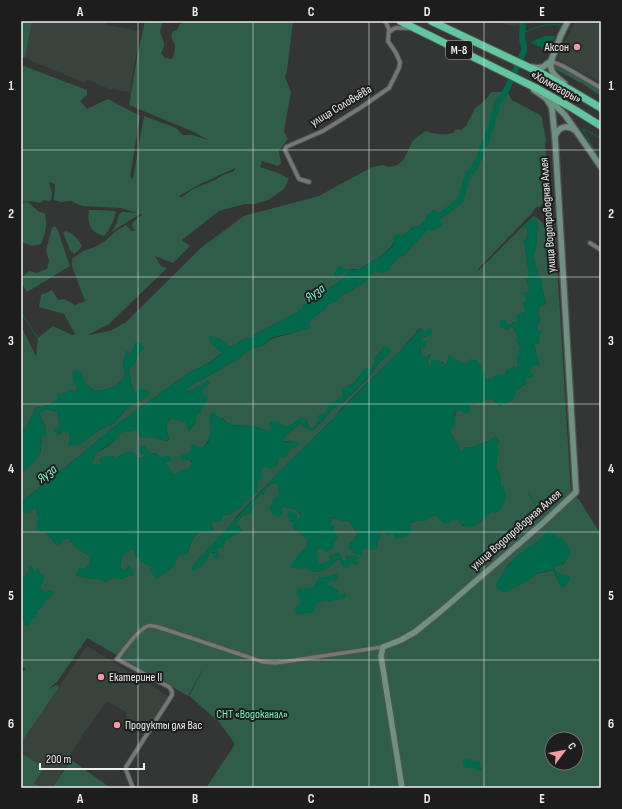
<svg xmlns="http://www.w3.org/2000/svg" width="622" height="809" viewBox="0 0 622 809" font-family="'Sofia Sans Condensed',sans-serif">
<style>
.built{fill:#39433e}
.green{fill:#305c4a;fill-rule:evenodd}
.water{fill:#00684b}
.lines{fill:none;stroke-linecap:round;stroke-linejoin:round}
.stream{stroke:#00684b;stroke-width:1}
.river{stroke:#00684b;stroke-width:6}
.street-casing{stroke:#525453;stroke-width:5.5}
.secondary-casing{stroke:#525453;stroke-width:8}
.highway-casing{stroke:#525453;stroke-width:9}
.street{stroke:#757876;stroke-width:3.5}
.secondary{stroke:#6f9083;stroke-width:5.5}
.highway{stroke:#62c7a0;stroke-width:7}
.grid{fill:none;stroke:#eff0f0;stroke-width:1;stroke-opacity:0.55}
.poi-dot{fill:#f49aa0;stroke:#1c1d1c;stroke-width:1.5}
.labels{text-anchor:middle;dominant-baseline:central;stroke-width:4;stroke-linejoin:round;paint-order:stroke}
.shield{fill:#1c1d1c;stroke:#b0b1b0;stroke-width:1}
.shield-label{font-size:11px;font-weight:bold;fill:#eff0f0}
.poi-label{font-size:12px;fill:#eff0f0;stroke:#1c1d1c;text-anchor:start}
.street-label{font-size:12px;fill:#eff0f0;stroke:#1c1d1c}
.park-label{font-size:12px;fill:#7bf0c2;stroke:#1c1d1c}
.water-label{font-size:13px;font-style:italic;fill:#85f9cb;stroke:#1c1d1c}
.neatline{fill:none;stroke:#eff0f0;stroke-width:1.5}
.grid-label{font-size:13px;text-anchor:middle;font-weight:bold;fill:#eff0f0}
</style>
<rect width="100%" height="100%" fill="#333634"/>
<g class="built">
<polygon points="32,21 106,21 106,25 140,31 130,92 109,89 87,79 85,83 25,58"/>
<polygon points="497,21 563,21 558,23 539,22 515,26 507,25"/>
<polygon points="575,21 601,21 601,79 599,82 561,61 558,58 558,56"/>
<polygon points="87,646 168,696 147,731 144,732 126,719 126,712 107,701 87,729 86,729 71,753 67,765 51,788 41,788 33,783 43,768 21,753 21,743"/>
</g>
<g class="green">
<polygon points="21,21 32,21 25,58 21,57"/>
<path d="M 145,21 L 163,21 L 160,32 L 164,43 L 164,46 L 161,53 L 163,56 L 165,58 L 172,59 C 174,55 175,51 175,46 C 174,39 169,39 173,31 L 177,30 L 180,24 L 183,23 L 185,21 L 293,21 L 287,71 L 285,77 L 291,92 L 284,131 L 288,139 L 279,151 L 281,163 L 278,166 L 262,161 L 260,167 L 281,174 L 289,179 L 284,189 L 268,200 L 254,204 L 245,204 L 219,211 L 182,240 L 190,246 L 173,263 L 155,256 L 161,266 L 167,268 L 109,324 L 88,335 L 110,331 L 126,322 L 202,247 L 244,216 L 319,196 L 372,167 L 383,165 C 392,169 401,165 405,157 C 408,152 409,147 412,142 C 415,138 420,135 424,132 L 426,131 C 433,135 446,135 453,133 L 456,129 L 461,130 L 466,126 L 475,108 L 480,105 L 488,97 L 490,93 L 493,92 L 500,92 L 507,89 L 509,95 L 512,100 L 540,115 L 542,118 L 543,124 L 546,140 L 545,145 C 546,158 550,189 545,200 C 544,203 541,205 539,207 L 536,207 L 532,213 L 478,269 L 479,270 L 523,226 L 534,216 L 542,222 L 546,229 L 549,215 L 554,215 L 571,493 L 543,520 L 468,584 L 470,587 L 573,496 L 576,497 L 580,501 L 601,535 L 601,788 L 206,788 L 235,744 L 218,721 L 189,696 L 206,663 L 188,696 L 87,638 L 57,682 L 48,689 L 57,685 L 59,687 L 21,743 L 21,675 L 26,668 L 21,667 L 21,613 L 25,622 L 36,616 L 37,610 C 44,606 45,601 45,593 L 41,590 L 40,585 L 43,582 L 34,573 L 29,567 L 30,571 L 24,577 L 21,575 L 21,513 L 29,513 L 34,507 C 40,514 38,521 37,530 L 41,532 L 46,532 L 56,545 L 64,539 L 69,538 C 74,548 82,551 91,557 C 89,568 86,569 76,575 L 81,577 L 91,579 L 99,578 L 105,582 L 114,577 L 122,579 L 127,576 L 128,567 L 125,571 L 120,568 L 122,556 L 129,550 L 134,550 L 136,557 L 174,565 L 176,559 L 179,555 L 187,555 C 189,549 192,538 197,534 C 201,531 209,531 213,530 L 212,527 L 211,521 L 216,522 L 222,515 L 231,514 L 258,487 L 256,481 L 261,479 L 261,469 L 279,458 L 297,442 L 284,441 L 284,438 L 287,434 L 301,423 L 304,427 L 314,429 L 320,423 L 323,421 L 332,409 L 343,402 L 369,377 L 380,362 L 390,353 L 384,347 L 374,358 L 376,362 L 371,370 L 366,368 L 353,384 L 342,389 L 344,397 L 341,397 L 335,402 L 319,420 L 315,426 L 312,429 L 309,428 L 307,420 L 285,427 L 278,422 L 272,429 L 268,431 L 253,426 L 233,425 L 227,423 L 223,418 L 219,418 L 210,415 C 209,423 211,423 211,428 C 211,435 208,443 203,447 C 194,446 190,452 184,459 L 189,460 L 192,463 L 190,468 L 174,475 L 165,463 L 164,457 L 160,457 L 155,453 L 151,454 L 143,445 L 141,453 L 145,455 L 142,458 L 137,457 C 131,447 124,454 116,458 L 110,456 L 100,464 L 93,464 C 93,450 103,451 111,444 C 114,441 116,436 119,433 C 123,431 127,432 131,431 C 134,431 136,430 138,430 C 139,433 139,436 143,437 C 146,438 150,437 153,437 C 159,438 163,441 169,441 C 167,431 165,427 170,418 L 186,422 L 189,431 L 196,422 L 196,416 L 200,410 L 204,395 L 201,391 L 203,389 L 201,385 L 193,390 L 187,392 L 187,388 L 240,358 L 243,354 L 254,348 L 264,345 L 271,339 L 310,328 L 308,323 C 314,315 324,313 328,304 L 335,302 L 343,294 L 349,292 L 367,279 L 374,271 L 390,266 L 395,262 L 397,258 L 404,255 L 427,230 L 444,216 L 445,212 L 438,212 L 428,214 L 425,221 L 420,226 L 413,227 L 404,235 L 401,236 L 394,242 L 391,247 L 382,255 L 360,269 L 351,269 L 348,270 L 343,269 L 336,271 L 334,274 L 337,278 L 340,275 L 345,272 L 347,274 L 343,279 L 327,290 L 317,299 L 313,298 L 308,303 L 303,305 L 303,309 L 260,332 L 252,337 L 241,340 L 237,344 L 229,347 L 220,339 L 216,348 L 222,352 C 214,361 202,367 190,372 L 120,422 L 67,466 L 21,502 L 21,467 L 22,473 L 40,454 L 42,437 L 46,429 L 39,413 L 47,409 L 57,412 L 60,426 L 58,435 L 63,431 L 69,432 L 70,438 L 80,444 L 99,430 L 115,423 L 128,407 L 143,399 L 134,392 L 131,383 L 129,369 L 136,362 C 136,356 139,352 144,348 L 134,348 L 131,354 L 127,351 L 123,362 L 125,376 C 115,389 110,389 94,391 L 86,384 L 83,381 L 77,386 L 76,393 L 66,393 L 58,395 L 57,400 L 42,408 L 36,407 L 27,427 L 21,432 L 21,326 L 36,356 L 38,338 L 53,326 L 72,335 L 75,334 L 64,314 L 39,307 L 41,295 L 52,290 L 58,300 L 64,299 L 75,305 L 85,301 L 72,266 L 72,259 L 83,251 L 97,246 L 105,241 L 116,231 L 126,225 L 132,231 L 135,231 L 132,226 L 133,222 L 143,214 L 140,214 L 111,232 L 117,223 L 119,214 L 122,212 L 137,213 L 121,208 L 82,206 L 71,201 L 61,202 L 54,200 L 55,184 L 49,182 C 51,187 53,193 51,200 L 48,201 L 44,200 L 40,203 L 31,201 L 21,202 L 21,65 L 87,90 L 87,95 L 80,101 L 87,109 L 108,99 L 140,116 L 130,177 L 133,179 L 144,116 L 176,128 L 183,135 L 192,135 L 208,140 L 194,132 L 129,105 L 138,52 ZM 235,168 L 234,171 L 223,175 L 215,180 L 193,189 L 182,197 L 179,196 L 198,185 ZM 535,217 L 538,224 L 536,246 L 533,257 L 536,269 L 542,281 L 542,288 L 546,304 L 540,306 L 538,312 L 540,319 L 536,330 L 541,330 L 534,343 L 539,366 L 536,364 L 532,366 L 528,374 L 531,378 L 527,376 L 525,379 L 527,383 L 516,390 L 513,396 L 500,406 L 492,398 L 477,402 L 471,404 L 468,413 L 457,409 L 450,431 L 460,451 L 463,451 L 466,447 L 470,448 L 491,440 L 495,436 L 498,455 L 497,457 L 497,464 L 496,468 L 500,475 L 501,487 L 490,512 L 479,523 L 463,526 L 458,520 L 453,520 L 433,515 L 424,521 L 417,521 L 410,523 L 396,538 C 395,532 389,531 384,529 L 381,530 L 376,550 L 367,547 L 363,549 L 351,544 L 349,542 L 353,541 L 358,534 L 350,522 L 332,518 L 330,524 L 337,537 L 333,544 L 319,548 L 315,552 L 318,555 L 318,566 L 330,560 L 329,556 L 339,553 L 342,560 L 347,560 L 346,556 L 359,557 L 352,562 L 341,564 L 339,559 L 317,572 L 304,565 L 299,554 L 307,548 L 308,540 L 292,526 L 301,517 L 297,510 L 282,506 L 280,494 L 277,484 L 271,484 L 266,489 L 263,495 L 260,495 L 255,501 L 251,513 L 242,516 L 236,523 L 242,531 L 225,540 L 223,549 L 221,546 L 218,548 L 218,554 L 210,552 L 237,516 L 278,473 L 333,419 L 337,416 L 339,411 L 400,351 L 420,328 L 424,333 L 428,330 L 429,335 L 420,339 L 421,355 L 426,358 L 430,354 L 430,357 L 427,362 L 429,367 L 442,362 L 446,365 L 448,361 L 449,355 C 454,358 461,364 467,364 L 485,378 L 492,380 L 500,376 L 503,376 L 507,370 L 510,370 L 514,367 L 515,371 L 519,365 C 516,359 519,355 520,349 C 521,341 517,334 513,327 L 510,328 L 500,321 L 505,320 L 508,325 L 512,324 L 512,322 L 517,323 L 518,320 L 517,315 L 525,312 L 525,302 L 527,299 L 524,293 L 527,294 L 530,288 L 525,278 L 528,279 L 528,267 L 524,240 L 528,239 L 526,237 L 528,232 L 527,227 L 523,228 ZM 541,539 L 568,558 L 563,564 L 557,566 L 554,568 L 556,572 L 562,575 L 566,575 L 562,588 L 553,570 L 497,583 L 508,565 L 519,555 ZM 552,739 L 576,739 L 576,763 L 552,763 Z"/>
<polygon points="554,65 557,65 562,67 601,90 601,96 583,84 553,68"/>
<path d="M 28,202 L 38,211 L 45,214 C 48,226 45,234 41,244 L 33,246 L 21,242 L 21,203 Z"/>
<path d="M 89,210 L 98,210 L 114,211 L 116,213 C 113,222 110,229 104,236 C 90,232 87,224 89,210 Z"/>
<polygon points="55,226 58,230 66,255 70,266 27,292 21,283 21,278 29,271 37,273 47,269 49,261 46,250 51,231 52,228"/>
<path d="M 66,231 C 74,234 78,239 82,246 L 79,250 L 74,254 L 70,250 L 63,233 Z"/>
<polygon points="21,753 44,768 34,783 41,788 21,788"/>
<polygon points="70,759 111,788 52,788 67,766"/>
</g>
<g class="water">
<polygon points="545,36 555,36 551,46 547,47 545,49 531,43 532,41"/>
<path d="M 434,210 L 438,212 L 445,212 L 444,216 L 440,219 L 442,225 L 432,231 L 427,230 L 425,233 L 404,255 L 397,258 L 395,262 L 390,266 L 390,270 L 382,273 L 374,271 L 368,279 L 362,284 L 349,292 L 343,294 L 335,302 L 328,304 C 324,313 314,315 308,323 L 311,328 L 271,338 L 264,345 L 254,348 L 243,354 L 240,358 L 187,388 L 188,392 L 193,390 L 208,381 L 210,384 L 203,389 L 201,391 L 204,395 L 208,397 L 206,403 L 200,410 L 201,413 L 196,416 L 196,422 L 188,432 L 186,422 L 170,418 C 165,426 167,432 169,441 C 163,441 159,438 153,437 C 150,437 146,438 143,437 C 140,436 139,433 137,430 C 131,432 126,431 120,433 C 116,448 92,446 93,464 L 100,464 L 99,459 C 105,455 109,455 116,458 C 125,454 131,447 137,457 L 142,458 L 144,455 L 139,450 L 140,446 L 143,445 L 151,453 L 154,453 L 160,457 L 164,457 L 167,455 L 171,457 L 171,460 L 165,463 C 169,469 171,469 174,475 L 190,467 L 192,462 L 189,460 L 185,459 L 182,461 L 180,457 L 184,454 L 188,454 L 191,451 L 191,446 L 194,444 L 199,447 L 203,447 L 208,443 L 211,428 L 209,421 L 210,415 L 214,412 L 219,418 L 222,418 L 227,423 L 233,425 L 253,426 L 268,431 L 272,429 L 269,424 L 270,421 L 278,422 L 285,427 L 293,424 L 301,417 L 307,420 L 309,428 L 312,429 L 315,426 L 319,420 L 317,416 L 326,412 L 330,402 L 335,402 L 341,397 L 344,397 L 341,389 L 353,384 L 366,368 L 371,370 L 376,362 L 374,358 L 384,347 L 389,348 L 390,353 L 380,362 L 369,377 L 343,402 L 332,409 L 323,421 L 320,423 L 314,429 L 311,431 L 304,427 L 301,423 L 287,434 L 284,438 L 284,441 L 290,442 L 297,442 L 299,444 L 295,448 L 290,448 L 289,452 L 286,457 L 279,458 L 277,466 L 269,469 L 267,466 L 261,469 L 262,479 L 257,481 L 258,487 L 257,492 L 239,509 L 230,514 L 223,515 L 223,521 L 211,522 L 212,527 L 214,530 L 208,533 C 206,533 203,532 201,532 C 193,533 189,549 187,555 L 179,555 C 177,558 176,561 175,564 C 171,570 162,575 157,579 L 149,570 L 152,567 C 141,562 137,562 134,550 L 129,550 L 122,556 L 120,568 L 125,571 L 129,566 L 133,571 L 134,576 L 127,576 L 122,579 L 114,577 L 105,582 L 99,579 L 91,579 L 81,577 L 76,575 L 79,568 L 85,569 L 89,564 L 90,556 C 81,551 74,548 69,538 L 64,539 L 61,544 L 56,545 L 46,532 L 41,532 L 36,530 C 38,521 40,514 34,507 L 29,513 L 21,513 L 21,502 L 67,466 L 120,422 L 190,372 C 202,367 214,362 222,352 L 216,348 L 209,341 L 211,336 L 220,339 L 230,347 L 237,344 L 241,340 L 252,337 L 260,332 L 302,309 L 303,305 L 308,303 L 313,298 L 317,299 L 327,290 L 343,279 L 347,274 L 345,273 L 340,275 L 337,278 L 334,278 L 334,274 L 338,267 L 342,266 L 343,269 C 346,270 356,270 359,269 C 364,268 386,252 391,248 C 394,244 394,241 394,236 L 397,234 L 401,236 L 404,235 L 413,227 L 420,226 L 425,221 L 428,214 Z"/>
<path d="M 535,217 L 536,218 L 538,224 L 536,246 L 533,257 L 536,269 L 542,281 L 542,288 L 546,304 L 540,306 L 538,312 L 540,319 L 536,330 L 541,330 L 539,344 L 534,344 L 540,366 L 536,364 L 535,367 L 532,366 L 529,373 L 533,373 L 534,376 L 531,378 L 527,376 L 525,379 L 527,380 L 527,383 L 516,390 L 516,394 L 513,396 L 513,400 L 510,401 L 506,405 L 503,404 L 500,406 L 492,398 L 489,400 L 485,399 L 484,402 L 481,403 L 477,402 L 471,404 L 468,414 L 457,409 L 454,415 L 456,423 L 450,431 L 454,440 L 458,443 L 460,451 L 463,451 L 466,447 L 470,448 L 491,440 L 495,436 L 500,442 L 497,447 L 499,455 L 497,457 L 497,464 L 496,468 L 500,475 L 501,487 L 503,486 C 508,499 506,503 497,513 L 490,512 C 484,519 473,531 463,525 C 461,524 459,522 458,520 L 453,520 L 449,524 L 443,523 L 437,516 L 433,515 L 424,521 L 417,521 L 410,523 L 412,532 L 408,536 L 396,539 L 395,536 L 393,533 L 386,536 L 383,529 L 381,530 L 376,550 L 368,550 L 367,548 L 363,549 L 361,555 L 354,553 L 348,547 L 351,544 L 349,541 L 353,541 L 358,534 L 350,522 L 332,518 L 330,524 L 334,526 L 337,537 L 333,544 L 333,548 L 327,552 L 319,548 L 315,552 L 318,555 L 318,565 L 330,560 L 329,556 L 339,553 L 342,560 L 347,560 L 346,555 L 352,557 L 354,555 L 359,557 L 356,560 L 359,563 L 356,566 L 352,563 L 349,563 L 348,568 L 346,569 L 341,564 L 338,559 C 329,568 316,579 304,566 L 302,569 L 290,567 L 299,554 L 307,548 L 308,540 L 292,526 L 294,523 C 289,521 288,519 287,514 L 289,511 L 297,514 L 297,520 L 301,517 L 297,510 L 282,506 L 283,514 L 278,517 L 274,515 L 269,509 L 273,499 L 280,494 L 277,484 L 271,484 L 266,489 L 263,495 L 260,495 L 255,501 L 251,513 L 242,516 L 236,523 L 242,531 L 225,540 L 223,550 L 221,546 L 218,548 L 218,554 L 219,558 L 216,559 L 213,557 L 214,552 L 210,552 C 207,563 203,566 192,571 L 192,566 L 278,473 L 333,419 L 337,416 L 339,412 L 400,351 L 421,328 L 424,332 L 428,330 L 429,327 L 433,332 L 431,336 L 429,335 L 420,339 L 427,342 L 424,348 L 420,347 L 421,355 L 426,358 L 431,353 L 430,357 L 427,362 L 429,367 L 431,366 L 432,360 L 437,360 L 446,365 L 448,361 L 449,355 C 454,357 462,364 467,364 L 470,359 L 474,360 L 477,360 L 482,366 L 481,369 L 485,372 L 486,378 L 492,380 L 493,377 L 497,375 L 503,376 L 507,369 L 510,370 L 513,367 L 516,371 L 518,365 L 517,360 L 520,349 L 516,339 L 519,338 L 513,327 L 510,328 L 507,330 L 500,327 L 500,320 L 505,320 L 508,325 L 512,324 L 512,322 L 517,323 C 518,320 516,317 517,314 L 523,313 L 525,312 L 523,302 L 525,302 L 527,299 L 524,297 L 524,292 L 527,294 L 530,288 L 525,278 L 528,279 L 528,267 L 524,240 L 528,239 L 526,237 L 528,232 L 527,227 L 523,228 L 524,226 Z"/>
<path d="M 134,343 L 141,343 L 144,348 C 139,352 136,356 136,362 L 129,369 L 131,383 L 134,392 L 141,388 L 150,393 L 143,399 L 128,407 L 115,423 L 99,430 L 81,444 L 68,446 L 70,438 L 69,432 L 63,431 L 57,435 L 54,430 L 60,426 L 57,412 L 47,409 L 39,413 L 46,429 L 46,436 L 42,437 L 40,454 L 35,461 L 22,473 L 21,467 L 21,432 L 27,427 L 36,407 L 42,408 L 57,400 L 57,395 L 66,393 L 70,389 L 76,392 L 77,386 L 74,383 L 72,374 L 77,370 L 82,371 C 84,384 84,383 94,391 C 110,389 115,389 125,376 L 123,362 L 127,351 L 131,354 L 134,348 Z"/>
<path d="M 549,531 L 555,534 L 557,537 L 563,539 L 571,552 C 570,556 567,561 563,563 C 560,566 557,565 554,569 L 556,572 L 569,576 L 570,580 L 565,586 L 562,588 L 553,570 L 538,573 L 526,582 L 503,593 L 495,586 C 501,575 509,564 518,555 C 528,547 540,540 549,531 Z"/>
<polygon points="29,566 32,566 34,572 37,569 40,570 40,574 44,576 43,582 40,585 41,590 45,593 50,590 54,592 50,598 45,601 42,607 37,610 36,616 32,619 29,626 23,625 25,622 21,613 21,575 24,577 30,571"/>
<polygon points="337,574 338,578 336,581 331,580 327,584 328,585 332,585 333,587 339,591 339,596 346,592 346,597 340,601 337,599 330,602 326,600 316,604 314,612 297,615 295,610 296,607 301,605 297,592 299,589 314,587 319,576 322,578"/>
<path d="M 466,759 L 471,760 L 475,763 L 477,761 L 480,762 L 480,766 L 482,769 L 481,770 C 478,771 476,770 474,768 L 466,768 L 463,764 L 463,761 Z"/>
</g>
<g class="lines">
<g class="stream">
<polyline points="573,22 577,21"/>
<path d="M 523,32 C 530,32 535,27 541,26 C 547,24 554,25 561,25"/>
<polyline points="601,138 583,129 592,146 601,157"/>
<polyline points="21,313 38,338"/>
<polyline points="528,491 537,508 547,517"/>
</g>
<path class="river" d="M 440,216 L 460,201 L 469,172 L 473,170 L 481,154 L 482,147 L 486,142 L 489,131 L 491,128 L 493,119 L 493,116 L 496,112 L 497,104 L 507,89 L 524,51 C 525,46 522,42 522,38 C 522,32 524,27 522,21"/>
<defs>
<g id="street">
<polyline points="389,32 395,28 409,28"/>
<polyline points="551,61 563,66 601,88"/>
<polyline points="309,182 299,179 285,150 286,147 323,131 360,108 389,88 399,68 400,62 396,53 388,41 389,29 385,21"/>
<polyline points="590,243 601,250"/>
<path d="M 133,788 L 126,770 L 126,767 L 172,695 L 172,691 L 169,687 L 117,659 C 123,651 139,628 148,626 C 153,625 160,628 164,629 L 263,662 L 276,663 L 383,647"/>
</g>
<g id="secondary">
<path d="M 551,61 C 549,72 556,77 564,83"/>
<polyline points="531,67 538,68 543,67 551,61 561,35 568,21"/>
<polyline points="534,90 553,103 565,115 601,167"/>
<path d="M 555,136 C 559,126 567,125 575,130"/>
<polyline points="402,788 381,656 383,647 401,640 415,632 441,611 544,522 576,492 555,138 552,109 551,106 546,98"/>
</g>
<g id="highway">
<polyline points="400,21 538,89 572,108 601,126"/>
<polyline points="431,21 545,75 601,108"/>
</g>
</defs>
<use href="#street" class="street-casing"/>
<use href="#secondary" class="secondary-casing"/>
<use href="#highway" class="highway-casing"/>
<use href="#street" class="street"/>
<use href="#secondary" class="secondary"/>
<use href="#highway" class="highway"/>
</g>
<path class="grid" d="M 138,21 L 138,788M 253,21 L 253,788M 369,21 L 369,788M 484,21 L 484,788M 21,150 L 601,150M 21,277 L 601,277M 21,404 L 601,404M 21,532 L 601,532M 21,660 L 601,660"/>
<g class="poi-dot">
<circle cx="577" cy="47" r="4"/>
<circle cx="101" cy="677" r="4"/>
<circle cx="117" cy="725" r="4"/>
</g>
<g class="labels">
<rect class="shield" x="446" y="41" width="26" height="18" rx="3"/>
<g class="shield-label">
<text x="459" y="50">М-8</text>
</g>
<g class="poi-label">
<text x="569" y="47" text-anchor="end">Аксон</text>
<text x="109" y="677">Екатерине II</text>
<text x="125" y="725">Продукты для Вас</text>
</g>
<g class="street-label">
<text transform="translate(556 87) rotate(29)">«Холмогоры»</text>
<text transform="translate(341 106) rotate(-31)">улица Соловьёва</text>
<text transform="translate(548 215) rotate(-94)">улица Водопроводная Аллея</text>
<text transform="translate(516 530) rotate(-41)">улица Водопроводная Аллея</text>
</g>
<g class="park-label">
<text x="252" y="714">СНТ «Водоканал»</text>
</g>
<g class="water-label">
<text transform="translate(315 293) rotate(-36)">Яуза</text>
<text transform="translate(47 474) rotate(-39)">Яуза</text>
</g>
</g>
<rect width="622" height="809" fill="none" stroke="#1c1d1c" stroke-width="44"/>
<g transform="translate(564 751) rotate(58)"><circle r="19" fill="#1c1d1c" stroke="#707171"/>
<path d="M0-3L7 15L0 10L-7 15Z" fill="#f49aa0"/>
<text y="-6" font-size="11" font-weight="bold" text-anchor="middle" fill="#eff0f0">С</text>
</g>
<path d="M40 763v6h104v-6" fill="none" stroke="#eff0f0" stroke-width="2"/>
<text x="46" y="763" font-size="12" fill="#eff0f0" stroke="#1c1d1c" stroke-width="3" paint-order="stroke">200 m</text>
<rect x="22" y="22" width="578" height="765" class="neatline"/>
<g class="grid-label">
<text x="80" y="16">A</text>
<text x="195" y="16">B</text>
<text x="311" y="16">C</text>
<text x="427" y="16">D</text>
<text x="542" y="16">E</text>
<text x="11" y="90">1</text>
<text x="611" y="90">1</text>
<text x="11" y="218">2</text>
<text x="611" y="218">2</text>
<text x="11" y="345">3</text>
<text x="611" y="345">3</text>
<text x="11" y="473">4</text>
<text x="611" y="473">4</text>
<text x="11" y="600">5</text>
<text x="611" y="600">5</text>
<text x="11" y="728">6</text>
<text x="611" y="728">6</text>
<text x="80" y="803">A</text>
<text x="195" y="803">B</text>
<text x="311" y="803">C</text>
<text x="427" y="803">D</text>
<text x="542" y="803">E</text>
</g>
</svg>
